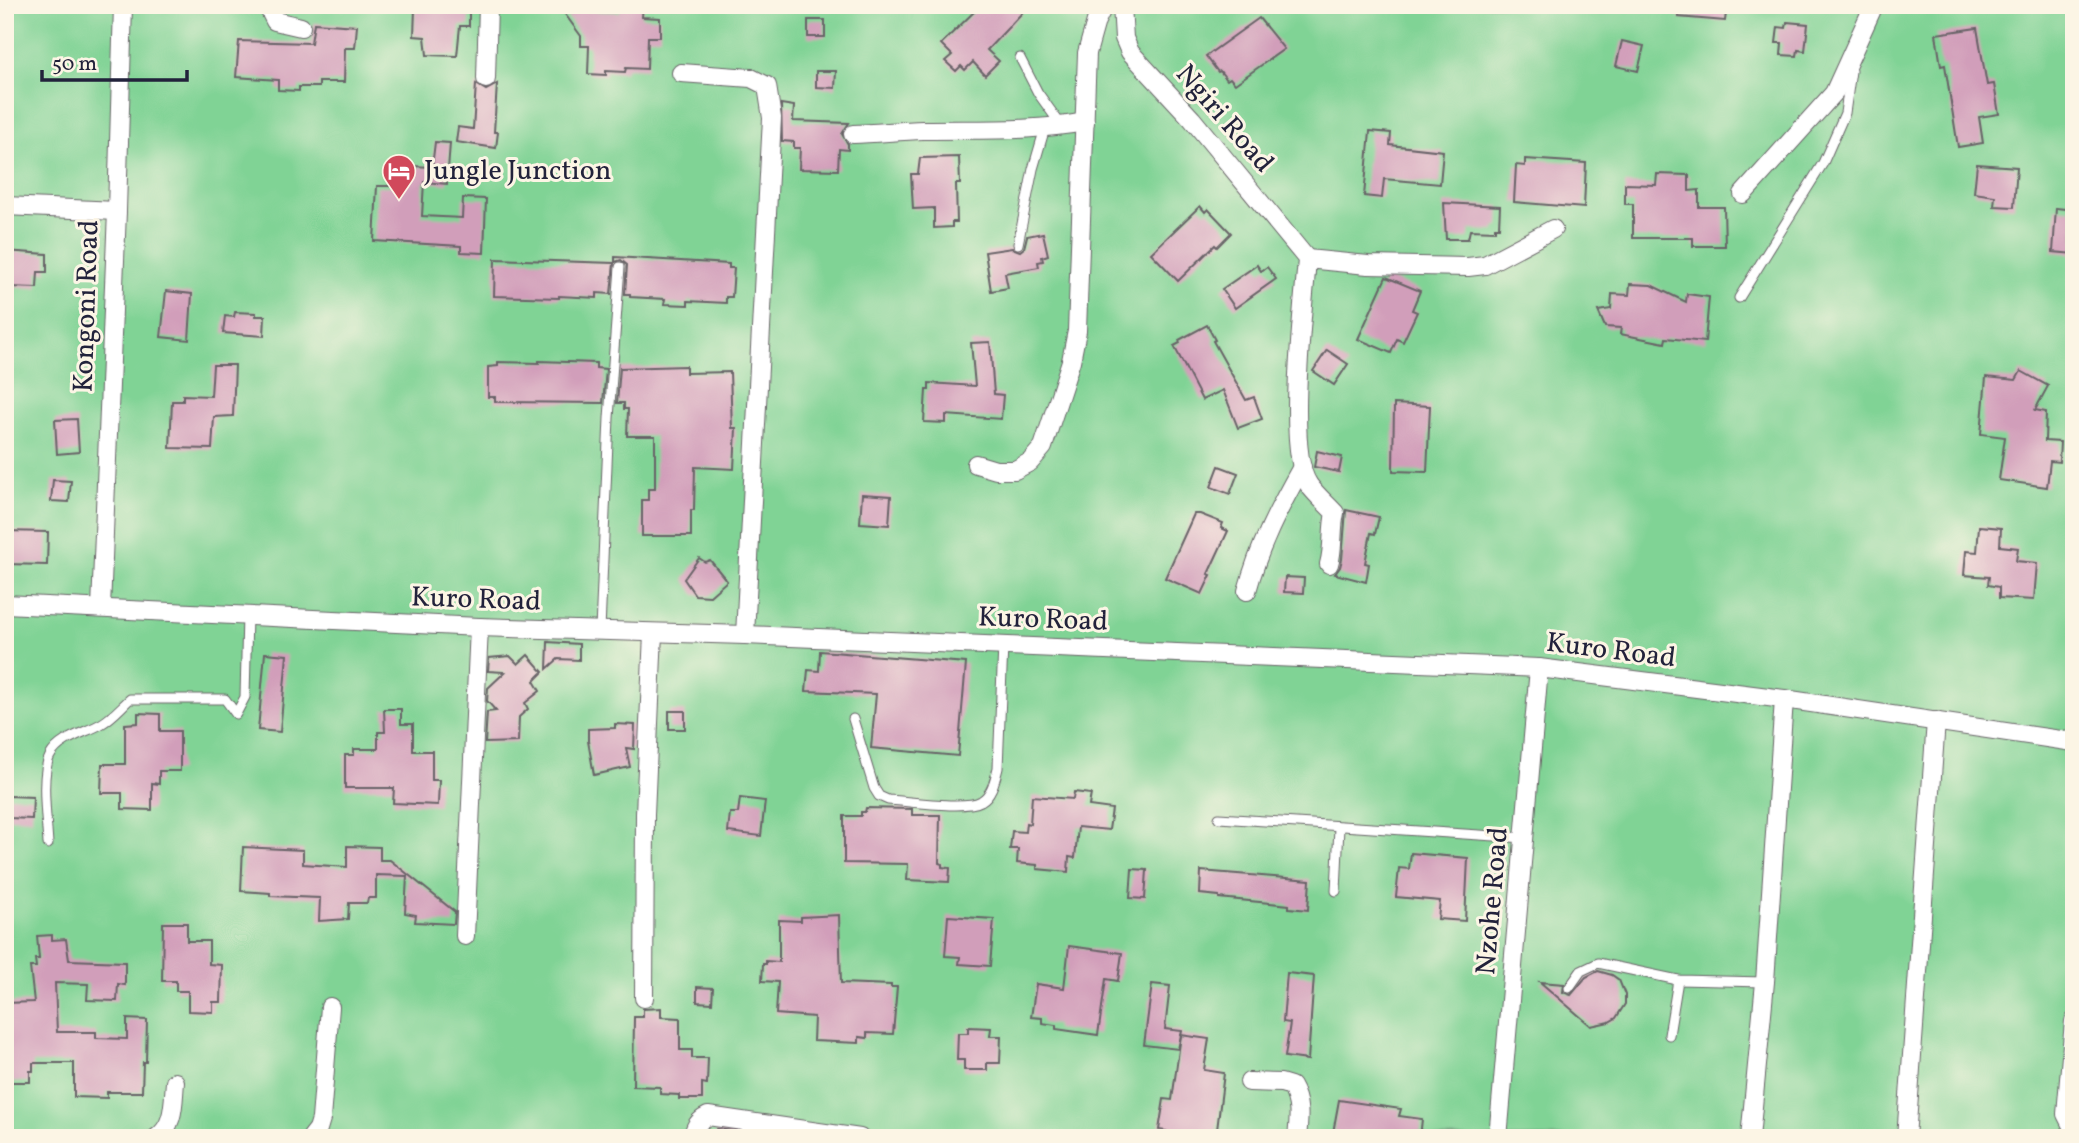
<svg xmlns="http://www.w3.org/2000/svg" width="2079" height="1143" viewBox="0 0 2079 1143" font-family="Vollkorn,serif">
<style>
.green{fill:#80d395;stroke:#517a68;stroke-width:2}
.building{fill:#d19eba}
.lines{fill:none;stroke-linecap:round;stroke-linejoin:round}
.service-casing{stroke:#686367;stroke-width:11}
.minor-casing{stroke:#686367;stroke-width:20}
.service{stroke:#fff;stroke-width:9}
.minor{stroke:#fff;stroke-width:18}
.labels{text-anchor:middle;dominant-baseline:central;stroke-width:6;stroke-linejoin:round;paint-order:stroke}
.street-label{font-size:28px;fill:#22223b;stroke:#fcf5e5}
.poi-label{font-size:28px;fill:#22223b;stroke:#fcf5e5;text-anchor:start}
</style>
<rect width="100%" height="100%" fill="#fcf5e5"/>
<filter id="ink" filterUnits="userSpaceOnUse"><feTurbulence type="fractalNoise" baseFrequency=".0143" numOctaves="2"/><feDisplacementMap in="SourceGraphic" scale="14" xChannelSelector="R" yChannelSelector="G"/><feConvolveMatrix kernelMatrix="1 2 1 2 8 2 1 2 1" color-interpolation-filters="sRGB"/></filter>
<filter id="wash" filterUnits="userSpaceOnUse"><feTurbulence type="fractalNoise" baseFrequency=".00686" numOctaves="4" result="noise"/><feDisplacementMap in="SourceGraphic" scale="28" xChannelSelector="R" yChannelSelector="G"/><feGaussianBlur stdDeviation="1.57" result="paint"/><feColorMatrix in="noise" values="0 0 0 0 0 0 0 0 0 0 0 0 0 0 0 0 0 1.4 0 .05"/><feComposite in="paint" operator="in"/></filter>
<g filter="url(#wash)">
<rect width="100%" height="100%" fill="#eaddba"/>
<rect class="green" x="5" y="5" width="2069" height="1133"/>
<g id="blocks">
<g class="building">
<polygon points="421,5 457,5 457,9 469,9 469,26 460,26 457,56 427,55 425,37 414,36 415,8 420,9"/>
<polygon points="620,5 643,6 642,17 660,18 660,37 648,37 647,69 626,68 625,72 606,71 606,75 588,74 589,46 581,46 581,36 562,10 620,12"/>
<polygon points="981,5 1014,5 1022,13 987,50 999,61 985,75 973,62 965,70 961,66 956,71 945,61 952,55 941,44"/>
<polygon points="1679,5 1727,5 1725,21 1678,17"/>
<polygon points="1259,18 1284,49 1235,84 1230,78 1227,80 1220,71 1218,72 1206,56"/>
<rect x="808" y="20" width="17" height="17"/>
<polygon points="1787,22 1808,24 1805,51 1798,50 1797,56 1781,55 1782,43 1776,43 1778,27 1786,28"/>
<polygon points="314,23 357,26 355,48 345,48 344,82 319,82 319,87 299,87 299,91 278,90 278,80 236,77 239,41 311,43"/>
<polygon points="1977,28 1987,85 1994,84 1999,114 1979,117 1983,143 1958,147 1945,65 1941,66 1936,34"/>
<polygon points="1622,41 1644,46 1638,71 1616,66"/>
<polygon points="816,71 836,71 835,88 816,87"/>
<polygon points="476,84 486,90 497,84 494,132 498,132 496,148 456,142 458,127 473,129"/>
<polygon points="781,104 794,106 793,121 849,123 842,134 848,144 848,150 839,149 838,170 799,169 800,148 794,148 794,142 782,141"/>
<polygon points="1370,131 1391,133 1390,145 1443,151 1440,184 1384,179 1382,198 1364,196"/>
<polygon points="435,142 450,143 447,184 424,182 422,216 462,218 463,198 486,199 484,253 461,252 461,246 374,241 377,186 391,186 392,165 432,167"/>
<polygon points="959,157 960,184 956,184 957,222 952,222 952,227 934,228 934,208 913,209 911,174 918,174 920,158"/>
<polygon points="1525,159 1586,163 1584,208 1514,202 1516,165 1525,166"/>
<polygon points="1977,164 2017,167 2014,207 1994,206 1995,196 1974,193"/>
<polygon points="1657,174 1689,175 1689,191 1699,190 1699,207 1724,207 1725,246 1693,246 1693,238 1633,238 1633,204 1625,204 1625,184 1656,185"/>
<polygon points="1444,203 1500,206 1499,227 1495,227 1495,231 1470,230 1468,239 1446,239"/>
<polygon points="1200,206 1205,212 1208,209 1231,233 1217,247 1215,245 1178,281 1151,253"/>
<polygon points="2056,208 2074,210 2074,254 2053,252"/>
<polygon points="1043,233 1048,255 1042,257 1043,261 1038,262 1039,267 1005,273 1008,288 991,291 985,252 1012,248 1020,251 1024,248 1027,236"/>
<polygon points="5,251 47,254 47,272 38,272 37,288 10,287 9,269 5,268"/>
<polygon points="615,257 729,264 729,268 734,268 732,297 726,297 726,303 688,301 688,305 664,304 665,299 630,297 630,294 625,294 627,265 621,260 615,262"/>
<polygon points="495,259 614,263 611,294 597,293 597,298 559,296 559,298 494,296"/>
<polygon points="1257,265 1261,271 1267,267 1276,279 1235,308 1222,289"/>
<polygon points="1386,277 1420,291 1412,310 1417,312 1403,342 1397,339 1391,353 1358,339"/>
<polygon points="1630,284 1651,285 1686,302 1687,294 1709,297 1705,342 1666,338 1665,343 1620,334 1621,328 1605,327 1598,311 1611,309 1612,294 1629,295"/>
<polygon points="166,291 192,294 189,340 161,337"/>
<polygon points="235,312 256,313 256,316 265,316 264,336 223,333 225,316 234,317"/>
<polygon points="1207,325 1215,340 1213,341 1246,400 1254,397 1262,419 1238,428 1223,390 1202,400 1174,346 1180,343 1179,340"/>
<polygon points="990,342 994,394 1003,395 1001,419 946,415 946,423 924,422 926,390 929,390 929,383 975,386 971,343"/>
<polygon points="1327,350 1348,364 1334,385 1313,371"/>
<polygon points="539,361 596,363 596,368 606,369 603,403 495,402 495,397 488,397 488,367 498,366 498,362 539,363"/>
<polygon points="213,365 235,365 233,416 214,417 212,449 170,448 172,401 183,401 183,395 211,396"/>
<polygon points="686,366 686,373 730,372 732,428 736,428 734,469 695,467 694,510 691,510 691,536 642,536 642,500 648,500 648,489 655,489 655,436 627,436 628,409 624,409 624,403 617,403 620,368"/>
<polygon points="2021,371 2048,386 2035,410 2046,412 2045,441 2060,442 2059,462 2050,461 2047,487 1999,480 2005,437 1981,434 1986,377 2016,380"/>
<polygon points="1394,404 1430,406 1427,472 1393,471"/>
<polygon points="77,419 79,452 57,454 55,420"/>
<polygon points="1317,451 1342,457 1339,472 1314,467"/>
<polygon points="1219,466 1238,473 1230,494 1211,487"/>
<polygon points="53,480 71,481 69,502 51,501"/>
<polygon points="862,494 891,496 889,525 860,523"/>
<polygon points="1346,510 1379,517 1375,534 1371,533 1365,563 1369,564 1366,582 1335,574 1340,567 1342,559"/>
<polygon points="1194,514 1200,514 1223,523 1221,528 1228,531 1208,574 1211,575 1202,594 1165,578"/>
<polygon points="1979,526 2001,528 2000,546 2018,548 2016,561 2037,563 2034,600 1999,598 1999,587 1988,585 1989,577 1964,575 1966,551 1977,552"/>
<polygon points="5,531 48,532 47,565 5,564"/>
<polygon points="699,558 705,562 710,560 727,581 710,596 695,595 684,579"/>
<polygon points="1285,577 1304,578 1303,593 1284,592"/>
<polygon points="548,642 579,644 579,660 558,659 547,669"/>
<polygon points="820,651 966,663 958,756 871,748 876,694 806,691 808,670 819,671"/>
<polygon points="265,653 287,655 280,732 258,730"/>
<polygon points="528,655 543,672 534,681 540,691 525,703 528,709 519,717 518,742 485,743 487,712 496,711 487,701 488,688 505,672 488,671 489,658 510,656 518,664"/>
<polygon points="384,709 401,709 401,724 413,724 413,751 432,751 432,780 439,780 438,805 393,803 394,788 345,788 345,755 354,755 354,749 378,749 378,732 385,732"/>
<rect x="669" y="711" width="16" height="18"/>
<polygon points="138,713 160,714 160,731 180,731 180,771 159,771 159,784 152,783 152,810 122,809 122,793 101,793 102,764 125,764 125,724 138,723"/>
<polygon points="615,724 635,725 634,749 626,748 630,767 594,775 588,741 588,729 615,728"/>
<polygon points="1074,792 1091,794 1089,806 1112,809 1109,830 1078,827 1075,858 1069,857 1068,872 1037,869 1037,865 1017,863 1018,849 1010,849 1012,831 1025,832 1026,823 1030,824 1032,796 1073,799"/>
<polygon points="9,796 33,797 32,819 9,818"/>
<polygon points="740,798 765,801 761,836 728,832 730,813 738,813"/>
<polygon points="866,808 912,809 912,815 940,815 939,863 942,864 942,867 950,868 949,882 907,880 908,864 844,863 844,816 861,816 861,812 865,812"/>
<polygon points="347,846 380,847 380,860 390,860 455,912 454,924 415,922 416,915 405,913 407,876 376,875 376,898 368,898 367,903 349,903 348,919 319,921 320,898 270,896 270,893 241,891 243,847 303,850 303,864 347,867"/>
<polygon points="1411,853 1468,858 1465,921 1438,919 1440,901 1396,897 1399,868 1409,869"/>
<polygon points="1132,869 1147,870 1145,899 1130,898"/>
<polygon points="1201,871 1310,880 1308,910 1289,908 1289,905 1219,898 1219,896 1200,894"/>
<polygon points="839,915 841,983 891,985 891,987 897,987 893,1034 867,1033 867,1038 859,1037 859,1043 813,1041 814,1017 776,1014 778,982 762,981 763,964 766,964 766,961 779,962 779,920 801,921 801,917"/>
<polygon points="948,916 994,919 990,966 959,964 960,957 945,956"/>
<polygon points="163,923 187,923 187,941 209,941 209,964 222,965 221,1002 213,1002 213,1012 188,1011 188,991 176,991 176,981 162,981"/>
<polygon points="52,935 52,940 66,939 69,960 125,962 125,985 118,984 117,1001 87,1000 88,984 55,983 57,1032 96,1032 96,1038 127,1039 127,1019 147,1020 146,1062 143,1062 142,1092 107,1092 107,1098 74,1097 74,1063 33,1063 33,1071 30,1071 30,1082 6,1082 5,1003 34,1002 30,967 36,967 35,959 39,959 37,936"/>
<polygon points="1069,946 1122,953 1118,981 1106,979 1098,1035 1056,1029 1056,1025 1042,1023 1042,1018 1031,1017 1036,984 1064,988"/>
<polygon points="1598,971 1612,975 1619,980 1625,995 1625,1004 1616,1018 1609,1022 1591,1026 1540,982 1564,984 1563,992 1571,995 1586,977"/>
<polygon points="1287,973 1314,976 1308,1060 1285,1057 1290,1023 1283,1022"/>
<polygon points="1152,984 1170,986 1165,1029 1182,1031 1178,1049 1144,1045"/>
<polygon points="697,987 713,988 712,1003 697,1002"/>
<polygon points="661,1008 661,1017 680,1018 680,1050 692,1050 692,1058 708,1058 707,1084 702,1083 702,1099 679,1099 679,1095 660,1094 660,1087 633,1086 634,1017 643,1017 643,1009"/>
<polygon points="968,1027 991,1028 990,1036 1001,1036 1000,1063 987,1063 987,1070 964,1070 964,1060 957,1060 958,1033 968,1033"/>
<polygon points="1181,1035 1209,1039 1204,1070 1224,1073 1216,1138 1164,1138 1166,1131 1159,1130 1164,1099 1172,1100"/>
<polygon points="1339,1100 1401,1109 1399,1116 1422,1119 1420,1138 1332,1138"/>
<polygon points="717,1129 740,1132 739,1138 716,1138"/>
</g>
</g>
</g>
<g filter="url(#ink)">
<use href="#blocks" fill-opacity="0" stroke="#686367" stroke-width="2"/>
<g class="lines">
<defs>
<g id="service">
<polyline points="1020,58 1038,93 1061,125"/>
<polyline points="1018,244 1033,169 1045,128"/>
<polyline points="1739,298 1823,163 1845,113 1851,71"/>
<polyline points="600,630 609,418 620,267"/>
<path d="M 853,719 L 874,788 L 879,796 L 888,800 C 908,801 966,810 981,801 C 992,795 995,779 998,768 L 1003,645"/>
<polyline points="1219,818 1525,838"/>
<path d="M 48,844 C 47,822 40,775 50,756 C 60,738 85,733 101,724 C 112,718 121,707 130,699 L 225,699 L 236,714 L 245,697 L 247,615"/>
<polyline points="1336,891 1339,827"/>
<polyline points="1569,988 1581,971 1598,963 1678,980 1765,982"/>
<polyline points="1669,1035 1678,980"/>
</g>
<g id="minor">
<polyline points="267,5 275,21 301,27"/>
<path d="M 1122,5 L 1124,38 L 1130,52 L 1192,119 L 1307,259 C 1304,304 1285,452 1309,485 C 1316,495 1327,504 1335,513 C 1331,530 1334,547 1329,564"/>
<polyline points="681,73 751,78 767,86 772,118 745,635"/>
<polyline points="486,79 488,5"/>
<path d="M 853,134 C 876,133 900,131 923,130 C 977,129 1031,132 1085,122"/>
<polyline points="1743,194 1834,93 1874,5"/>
<polyline points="5,206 117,211"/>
<polyline points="1307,259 1368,265 1468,267 1485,265 1553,229"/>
<polyline points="976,464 996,470 1015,470 1030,462 1043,447 1071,361 1077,331 1087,53 1096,21 1104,5"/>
<path d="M 1247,591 C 1259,546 1279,508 1302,467"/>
<polyline points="5,604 479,627 745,635 1539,668 1784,699 2074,742"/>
<polyline points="101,608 117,211 123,5"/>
<polyline points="465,936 479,627"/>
<polyline points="644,998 645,814 653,633"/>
<polyline points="2074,1021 2066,1114 2074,1130"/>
<path d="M 1249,1082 L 1281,1083 L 1291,1086 C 1301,1103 1299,1119 1297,1138"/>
<path d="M 156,1138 C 175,1126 173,1102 175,1082"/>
<polyline points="311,1138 318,1129 321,1119 330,1007"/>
<path d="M 693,1138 C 694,1127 698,1121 708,1116 L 860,1138"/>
<polyline points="1498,1138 1539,668"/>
<polyline points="1750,1138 1765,982 1784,699"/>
<polyline points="1906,1138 1936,721"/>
</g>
</defs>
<use href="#service" class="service-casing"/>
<use href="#minor" class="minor-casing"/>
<use href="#service" class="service"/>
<use href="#minor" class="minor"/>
</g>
</g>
<defs>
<symbol id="hotel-pin" viewBox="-11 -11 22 30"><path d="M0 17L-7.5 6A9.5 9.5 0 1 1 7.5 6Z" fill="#d1495b" stroke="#fcf5e5"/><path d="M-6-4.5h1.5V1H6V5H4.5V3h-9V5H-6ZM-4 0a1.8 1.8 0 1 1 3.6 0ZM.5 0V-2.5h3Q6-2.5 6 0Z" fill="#fff"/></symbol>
</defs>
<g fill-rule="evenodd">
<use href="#hotel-pin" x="380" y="152" width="38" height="52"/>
</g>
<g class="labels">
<g class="street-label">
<text transform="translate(1224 119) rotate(49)">Ngiri Road</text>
<text transform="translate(87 306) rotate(-88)">Kongoni Road</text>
<text transform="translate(476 600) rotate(2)">Kuro Road</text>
<text transform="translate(1043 620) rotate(2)">Kuro Road</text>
<text transform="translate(1611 651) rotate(7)">Kuro Road</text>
<text transform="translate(1493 901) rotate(-85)">Nzohe Road</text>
</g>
<g class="poi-label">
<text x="424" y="171">Jungle Junction</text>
</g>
</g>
<rect width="2079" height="1143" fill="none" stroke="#fcf5e5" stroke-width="28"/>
<path d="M42 70v10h145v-10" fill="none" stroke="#22223b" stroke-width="3.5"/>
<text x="52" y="70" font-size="21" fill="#22223b" stroke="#fcf5e5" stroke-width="5" paint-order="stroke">50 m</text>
</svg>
